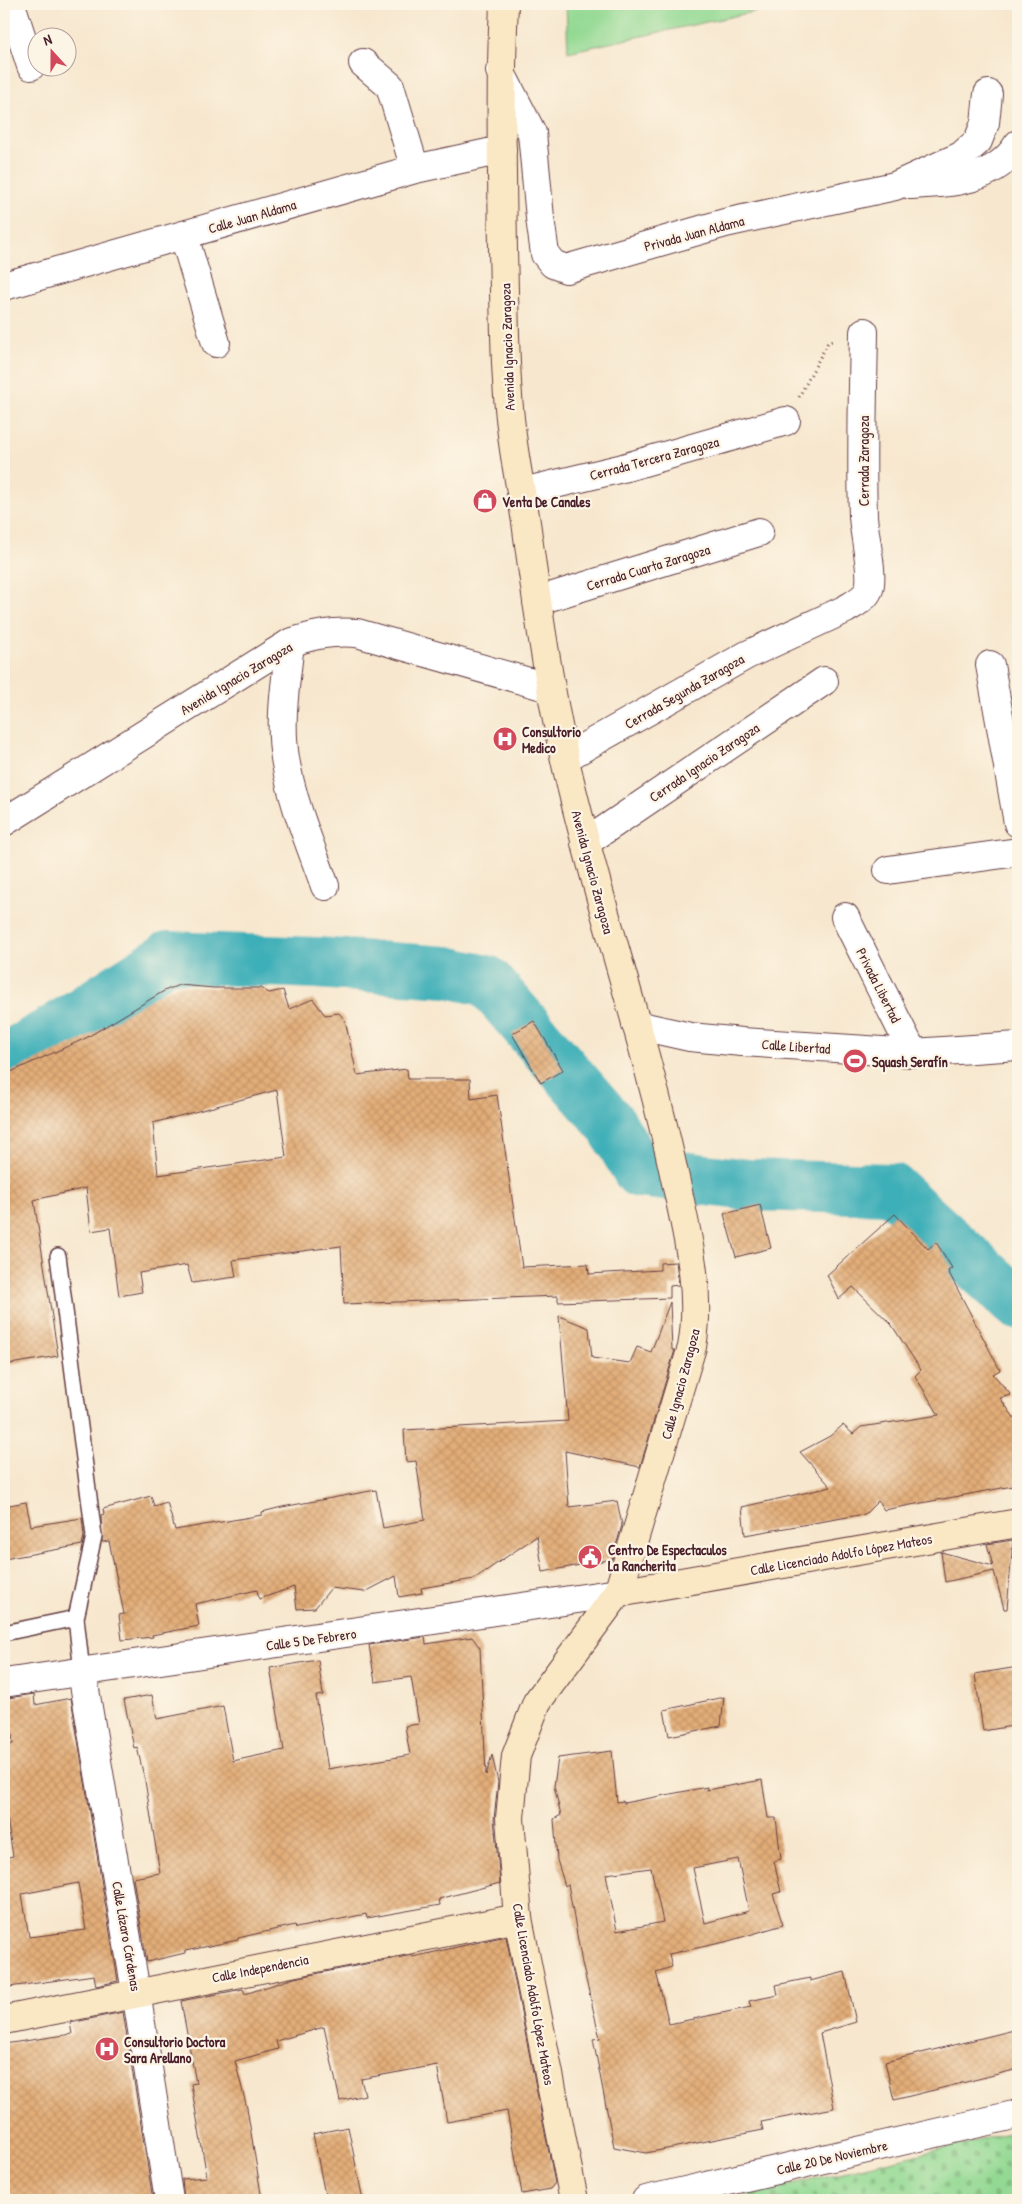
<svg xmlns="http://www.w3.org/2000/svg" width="1022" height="2204" viewBox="0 0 1022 2204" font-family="'Patrick Hand',sans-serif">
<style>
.cemetery{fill:url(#cemetery-stones);stroke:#6e7c5f}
.garden{fill:#93d993;stroke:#6e7c5f}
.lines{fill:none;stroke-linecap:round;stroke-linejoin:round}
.river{stroke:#3eafb8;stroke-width:52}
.building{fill:url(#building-cross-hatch);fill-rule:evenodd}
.lane-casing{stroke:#643d43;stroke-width:18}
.street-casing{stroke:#643d43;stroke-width:30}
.secondary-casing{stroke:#643d43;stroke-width:30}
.path{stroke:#643d43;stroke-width:3;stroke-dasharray:1 4;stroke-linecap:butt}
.lane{stroke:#fff;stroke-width:15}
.street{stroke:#fff;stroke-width:28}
.secondary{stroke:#fae7c3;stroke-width:28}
.labels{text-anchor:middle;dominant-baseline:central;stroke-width:4.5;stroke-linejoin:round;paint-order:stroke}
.street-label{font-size:14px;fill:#4a1f2b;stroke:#fcf5e5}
.poi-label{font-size:14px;font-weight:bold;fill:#4a1f2b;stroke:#fcf5e5;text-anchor:start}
</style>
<defs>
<pattern id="cemetery-stones" width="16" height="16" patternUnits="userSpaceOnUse" patternTransform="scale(1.25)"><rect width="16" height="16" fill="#93d993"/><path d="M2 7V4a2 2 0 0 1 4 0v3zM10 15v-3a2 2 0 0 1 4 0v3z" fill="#80ba7f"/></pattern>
<pattern id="building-cross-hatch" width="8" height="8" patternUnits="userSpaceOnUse" patternTransform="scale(1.25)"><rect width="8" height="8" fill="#e2ad78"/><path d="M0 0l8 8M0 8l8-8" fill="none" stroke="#c39468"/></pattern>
</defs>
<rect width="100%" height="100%" fill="#fcf5e5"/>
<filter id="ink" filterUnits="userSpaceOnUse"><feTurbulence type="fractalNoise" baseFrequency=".02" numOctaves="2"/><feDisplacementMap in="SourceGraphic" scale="10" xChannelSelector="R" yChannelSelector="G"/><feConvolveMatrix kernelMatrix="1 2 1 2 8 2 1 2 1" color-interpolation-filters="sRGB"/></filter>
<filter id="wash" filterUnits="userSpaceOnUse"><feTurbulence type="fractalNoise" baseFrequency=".0096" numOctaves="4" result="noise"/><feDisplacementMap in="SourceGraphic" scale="20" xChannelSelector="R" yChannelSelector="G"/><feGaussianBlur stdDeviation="1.12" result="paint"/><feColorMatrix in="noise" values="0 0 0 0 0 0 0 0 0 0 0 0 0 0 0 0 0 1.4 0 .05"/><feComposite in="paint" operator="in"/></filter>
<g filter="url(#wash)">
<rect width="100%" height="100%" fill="#f7e7ce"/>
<polygon class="cemetery" points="1018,2131 1018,2200 724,2200"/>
<polygon class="garden" points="566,4 790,4 568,52"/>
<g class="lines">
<polyline class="river" points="4,1059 55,1030 168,957 316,963 447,972 487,981 611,1124 639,1172 749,1185 892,1189 1018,1304"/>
</g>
<g id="blocks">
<g class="building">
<path d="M 179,985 L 214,988 L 261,988 L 269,993 L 283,990 L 289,1009 L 313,999 L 325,1015 L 339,1013 L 345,1020 L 357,1075 L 407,1069 L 408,1079 L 470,1079 L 471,1099 L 497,1095 L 522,1267 L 588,1264 L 589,1274 L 660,1270 L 660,1263 L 676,1262 L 679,1285 L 670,1286 L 670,1298 L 558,1302 L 558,1296 L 344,1304 L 341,1246 L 233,1260 L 236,1277 L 192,1283 L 187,1265 L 139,1273 L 142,1292 L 119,1296 L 110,1228 L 91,1231 L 86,1188 L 34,1200 L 58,1356 L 4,1365 L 4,1075 L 86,1038 L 164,991 ZM 277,1090 L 286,1157 L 158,1175 L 153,1123 Z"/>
<polygon points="534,1021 563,1070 541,1083 512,1034"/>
<polygon points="760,1205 771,1248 736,1257 724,1214"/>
<polygon points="895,1214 928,1249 936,1242 952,1268 948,1271 1000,1370 993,1374 1011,1395 1000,1398 1018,1423 1018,1485 884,1510 878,1501 865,1514 745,1535 742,1507 831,1487 800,1452 830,1436 843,1425 853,1434 861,1427 939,1415 915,1376 921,1370 891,1324 853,1287 839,1299 827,1275"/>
<polygon points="670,1302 672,1350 675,1350 640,1467 565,1451 569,1507 617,1501 622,1525 612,1559 543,1572 537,1536 474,1579 421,1588 422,1593 399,1597 396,1576 365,1592 331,1588 315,1608 297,1609 294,1587 259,1599 257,1590 195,1604 199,1626 152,1635 153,1637 122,1640 119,1615 124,1614 109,1541 102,1542 101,1515 104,1514 103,1509 151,1496 154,1506 167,1502 175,1530 262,1515 262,1512 282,1507 376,1490 383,1528 425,1520 416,1461 406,1462 404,1430 568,1421 559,1316 589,1328 592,1358 630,1363 637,1347 651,1352"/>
<polygon points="26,1502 31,1526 82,1518 84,1536 82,1545 4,1559 4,1506"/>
<polygon points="1013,1540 1007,1609 1004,1609 994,1571 945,1582 941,1552 993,1566 987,1544"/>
<polygon points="425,1637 426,1644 472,1637 480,1648 486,1775 492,1755 498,1782 494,1819 500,1883 439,1899 440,1905 367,1918 366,1914 296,1928 295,1925 238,1938 238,1940 185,1951 185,1953 147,1962 133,1878 160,1873 145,1781 137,1747 134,1748 124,1700 152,1695 157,1719 223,1706 233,1761 284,1750 270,1668 318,1660 323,1695 316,1696 328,1769 410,1755 405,1726 419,1724 411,1677 375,1682 369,1645"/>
<polygon points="1018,1667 1018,1725 983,1731 975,1674"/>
<path d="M 34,1694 L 35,1705 L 71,1698 L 118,1981 L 96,1986 L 94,1975 L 9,1987 L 4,1945 L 4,1858 L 13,1856 L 4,1800 L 4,1745 L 13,1744 L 8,1698 ZM 78,1883 L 86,1930 L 29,1937 L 22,1894 Z"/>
<polygon points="724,1697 721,1726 669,1736 664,1710"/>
<path d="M 612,1751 L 617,1802 L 623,1801 L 624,1803 L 707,1787 L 707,1790 L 762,1780 L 768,1818 L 776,1818 L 781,1859 L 774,1861 L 781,1892 L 773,1894 L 783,1925 L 725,1942 L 669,1954 L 672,1967 L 656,1972 L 669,2024 L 751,2007 L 749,2001 L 778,1995 L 776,1985 L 810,1978 L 810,1981 L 845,1972 L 856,2022 L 820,2033 L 834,2108 L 761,2122 L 763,2130 L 646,2153 L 614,2147 L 593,2039 L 600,2038 L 582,1963 L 568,1884 L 565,1886 L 557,1860 L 554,1819 L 561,1815 L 554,1786 L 558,1758 ZM 738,1859 L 749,1911 L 705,1923 L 693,1868 ZM 651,1868 L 663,1922 L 617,1931 L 606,1874 Z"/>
<polygon points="506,1936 555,2183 550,2189 522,2194 507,2111 447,2122 437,2065 361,2079 365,2095 340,2101 324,2027 276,2041 278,2049 235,2061 247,2108 262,2200 184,2200 182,2179 207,2177 191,2084 196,2083 181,2001 243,1989 245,1994 294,1978 412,1955 413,1957"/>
<polygon points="123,2012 153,2200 4,2200 4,2044 72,2034 70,2023"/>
<polygon points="1018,2029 1018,2069 894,2100 885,2062"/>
<polygon points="348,2127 363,2200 326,2200 313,2134"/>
</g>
</g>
</g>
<g filter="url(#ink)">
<use href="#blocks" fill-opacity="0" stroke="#643d43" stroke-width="1"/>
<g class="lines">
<defs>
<g id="lane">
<polyline points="58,1256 94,1536 76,1618 82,1672"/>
<polyline points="4,1633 76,1618"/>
</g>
<g id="street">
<polyline points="11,4 31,66"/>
<polyline points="363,63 390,86 415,169"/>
<polyline points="500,71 532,133 540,218 545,254 553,264 566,269 725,223 895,186 961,156 978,141 985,123 988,94"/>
<path d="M 911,185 C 950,183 996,181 1018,144"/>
<polyline points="184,236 216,343"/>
<polyline points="4,286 415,169 502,150"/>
<polyline points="522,492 623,468 786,421"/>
<polyline points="537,601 759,532"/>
<path d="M 290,643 C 286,681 279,720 285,758 C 292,802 310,844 325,886"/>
<polyline points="990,665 1018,823"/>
<path d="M 565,758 L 747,655 L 846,609 C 854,604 865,599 869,589 C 874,573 864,535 863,516 C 861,455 863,393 864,332"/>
<path d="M 4,822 L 290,643 C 313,635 332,631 357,633 L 550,688"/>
<polyline points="585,843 824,681"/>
<polyline points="888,870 1018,852"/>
<polyline points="845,917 913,1053"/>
<polyline points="636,1025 690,1037 742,1042 913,1053 1018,1046"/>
<polyline points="82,1672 136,1992 169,2200"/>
<polyline points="4,1683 618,1593"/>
<polyline points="646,2200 1018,2114"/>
</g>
<g id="secondary">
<path d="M 504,4 C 500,86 502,168 503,251 C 505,312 504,375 512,435 C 516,469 524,503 528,537 C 538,612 549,686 565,760 C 597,901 645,1037 675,1178 C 687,1234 702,1290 692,1347 L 618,1593 L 537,1702 L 516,1756 L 510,1818 L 518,1918 L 574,2200"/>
<polyline points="618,1593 1018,1523"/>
<polyline points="4,2020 518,1918"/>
</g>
</defs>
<use href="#lane" class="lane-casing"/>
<use href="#street" class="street-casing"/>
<use href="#secondary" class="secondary-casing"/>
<polyline class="path" points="799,397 828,342 835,340"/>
<use href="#lane" class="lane"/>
<use href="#street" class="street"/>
<use href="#secondary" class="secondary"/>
</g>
</g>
<defs>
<symbol id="shop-disc" viewBox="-11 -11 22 22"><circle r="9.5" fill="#d1495b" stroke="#fcf5e5"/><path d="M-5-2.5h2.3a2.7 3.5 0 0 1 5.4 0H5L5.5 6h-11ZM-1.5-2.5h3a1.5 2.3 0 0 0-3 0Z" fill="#fff"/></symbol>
<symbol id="hospital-disc" viewBox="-11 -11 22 22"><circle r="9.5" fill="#d1495b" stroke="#fcf5e5"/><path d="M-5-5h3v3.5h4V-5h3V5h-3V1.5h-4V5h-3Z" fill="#fff"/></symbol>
<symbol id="stadium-disc" viewBox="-11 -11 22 22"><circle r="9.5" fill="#d1495b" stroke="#fcf5e5"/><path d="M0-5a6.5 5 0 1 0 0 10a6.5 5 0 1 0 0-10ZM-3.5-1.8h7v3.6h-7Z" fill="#fff"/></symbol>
<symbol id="civic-disc" viewBox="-11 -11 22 22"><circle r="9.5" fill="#d1495b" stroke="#fcf5e5"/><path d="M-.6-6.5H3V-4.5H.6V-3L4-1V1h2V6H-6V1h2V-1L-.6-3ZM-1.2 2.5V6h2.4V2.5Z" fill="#fff"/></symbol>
</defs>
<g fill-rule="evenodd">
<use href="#shop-disc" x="471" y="487" width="28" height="28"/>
<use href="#hospital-disc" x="491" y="725" width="28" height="28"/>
<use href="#stadium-disc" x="841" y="1047" width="28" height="28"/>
<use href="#civic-disc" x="576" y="1543" width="28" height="28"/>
<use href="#hospital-disc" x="93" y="2035" width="28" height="28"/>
</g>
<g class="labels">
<g class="street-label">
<text transform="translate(252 216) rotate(-16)">Calle Juan Aldama</text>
<text transform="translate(694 233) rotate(-15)">Privada Juan Aldama</text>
<text transform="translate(507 347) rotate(-92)">Avenida Ignacio Zaragoza</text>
<text transform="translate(654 458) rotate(-15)">Cerrada Tercera Zaragoza</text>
<text transform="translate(863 461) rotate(-90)">Cerrada Zaragoza</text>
<text transform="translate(648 567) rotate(-17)">Cerrada Cuarta Zaragoza</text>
<text transform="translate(236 678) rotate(-31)">Avenida Ignacio Zaragoza</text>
<text transform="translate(684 691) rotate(-30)">Cerrada Segunda Zaragoza</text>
<text transform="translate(704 762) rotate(-34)">Cerrada Ignacio Zaragoza</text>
<text transform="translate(593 872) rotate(75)">Avenida Ignacio Zaragoza</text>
<text transform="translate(879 985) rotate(63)">Privada Libertad</text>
<text transform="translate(796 1046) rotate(4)">Calle Libertad</text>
<text transform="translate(680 1384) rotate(-75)">Calle Ignacio Zaragoza</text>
<text transform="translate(841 1554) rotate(-10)">Calle Licenciado Adolfo López Mateos</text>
<text transform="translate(311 1639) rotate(-8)">Calle 5 De Febrero</text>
<text transform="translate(127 1936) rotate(80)">Calle Lázaro Cárdenas</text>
<text transform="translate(260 1968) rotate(-11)">Calle Independencia</text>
<text transform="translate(534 1994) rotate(80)">Calle Licenciado Adolfo López Mateos</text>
<text transform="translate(832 2157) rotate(-13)">Calle 20 De Noviembre</text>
</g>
<g class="poi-label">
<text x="502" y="501">Venta De Canales</text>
<text x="522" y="731">Consultorio<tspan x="522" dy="16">Medico</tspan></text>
<text x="872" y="1061">Squash Serafín</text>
<text x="608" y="1549">Centro De Espectaculos<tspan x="608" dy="16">La Rancherita</tspan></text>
<text x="124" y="2041">Consultorio Doctora<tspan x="124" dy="16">Sara Arellano</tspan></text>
</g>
</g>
<rect width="1022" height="2204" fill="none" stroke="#fcf5e5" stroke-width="20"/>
<g transform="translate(52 52) rotate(339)"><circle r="24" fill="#fcf5e5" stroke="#b59f9b"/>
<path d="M0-4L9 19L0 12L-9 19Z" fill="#d1495b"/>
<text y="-8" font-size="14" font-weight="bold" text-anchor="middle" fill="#4a1f2b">N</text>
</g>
</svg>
